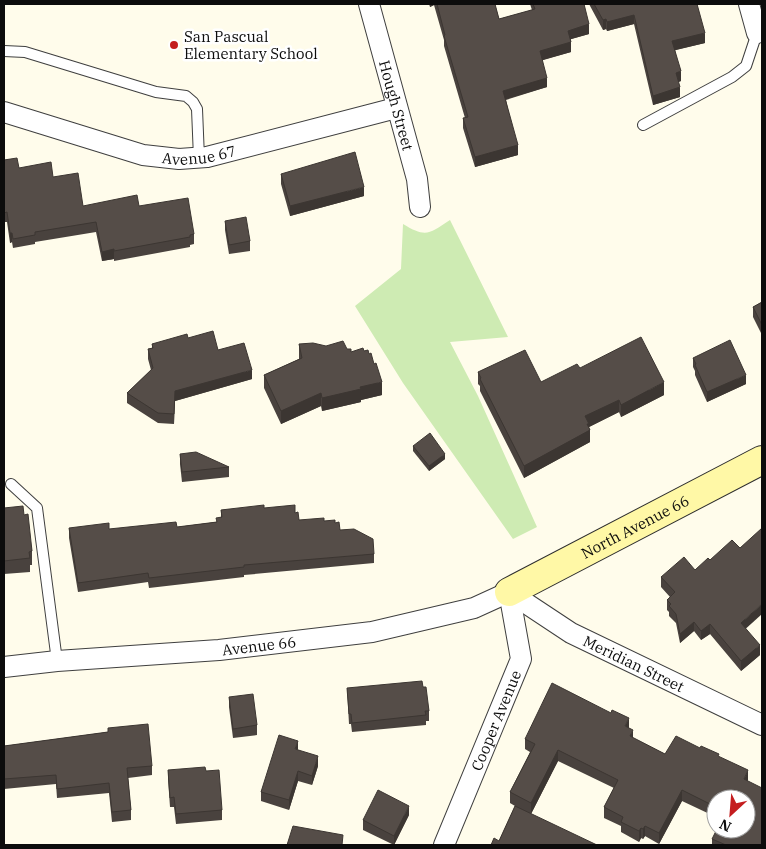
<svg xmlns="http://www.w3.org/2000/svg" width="766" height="849" viewBox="0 0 766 849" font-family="'IBM Plex Serif',serif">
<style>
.green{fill:#ceebb3}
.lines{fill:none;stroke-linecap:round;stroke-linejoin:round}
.lane-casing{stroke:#3f3f3f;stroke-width:12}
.street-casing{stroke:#3f3f3f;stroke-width:22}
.secondary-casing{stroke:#2e2e2e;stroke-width:30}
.lane{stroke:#fff;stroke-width:10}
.street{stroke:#fff;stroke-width:20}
.secondary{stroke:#fff8a6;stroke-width:28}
.wall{fill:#49423e}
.shaded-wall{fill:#3c3632}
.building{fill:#554d48;stroke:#3c3632}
.poi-dot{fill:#c41d1f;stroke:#fff;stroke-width:2}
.labels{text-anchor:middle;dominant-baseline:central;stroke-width:5;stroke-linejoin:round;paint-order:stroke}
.poi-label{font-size:15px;fill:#0c0c0c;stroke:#fff;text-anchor:start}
.street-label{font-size:15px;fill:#0c0c0c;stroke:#fff}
</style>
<rect width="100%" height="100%" fill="#fffceb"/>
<path class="green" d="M 450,220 L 508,337 L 450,342 L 478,396 L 537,527 L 513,539 L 403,383 L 355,306 L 401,269 L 403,224 C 426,238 429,234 450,220 Z"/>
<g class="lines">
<defs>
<g id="lane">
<polyline points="4,51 25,52 156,92 186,96 193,102 197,109 199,158"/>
<polyline points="643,125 732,77 746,66 757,33"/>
<polyline points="11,484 37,508 57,661"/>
</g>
<g id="street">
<path id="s1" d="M 369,4 L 417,179 L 420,207"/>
<polyline points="749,4 757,33"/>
<path id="s2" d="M 4,112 L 143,155 L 179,159 L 207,157 L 396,108"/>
<path id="s3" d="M 509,592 L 571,633 L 762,725"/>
<path id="s4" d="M 4,667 L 57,661 L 219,650 L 372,632 L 474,608 L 509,592"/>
<path id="s5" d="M 444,845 L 521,659 L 509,592"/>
</g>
<g id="secondary">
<path id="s6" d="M 509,592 L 762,460"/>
</g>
</defs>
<use href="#lane" class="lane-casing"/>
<use href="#street" class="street-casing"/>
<use href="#secondary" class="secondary-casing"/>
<use href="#lane" class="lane"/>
<use href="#street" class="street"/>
<use href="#secondary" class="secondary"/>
</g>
<g class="wall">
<polygon points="429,4 495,4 499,19 532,10 530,4 584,4 589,34 571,39 571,52 542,60 547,87 506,100 518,155 475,167 463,128 463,118 465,118 444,46 444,40 434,5 430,7"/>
<polygon points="589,4 697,4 705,43 675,50 681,81 678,82 680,97 653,105 634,24 607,31 606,29 603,30"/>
<polygon points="4,160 19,168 53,177 83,206 139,206 194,234 194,244 190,245 190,247 114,261 114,259 102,261 96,232 35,242 35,244 13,248 12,242 10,243 7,222 4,222"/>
<polygon points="281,174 364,196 290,216 281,184"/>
<polygon points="225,221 250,241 250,251 229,254 225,230"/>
<polygon points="762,302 762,335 753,317 753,307"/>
<polygon points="188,338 218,350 252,379 175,401 174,424 158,423 127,403 127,393 151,370 148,359 148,349 152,348 152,344"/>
<polygon points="299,344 347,349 351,352 364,351 382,395 361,400 361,402 322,411 321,406 281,424 264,388 264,375 299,359"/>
<polygon points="693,358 746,384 707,402 695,375 695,371 693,367"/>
<polygon points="580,368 664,395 621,417 619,412 589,427 590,442 524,478 480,391 480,386 478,384 478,372 541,382"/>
<polygon points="413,446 445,459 429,471 413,451"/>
<polygon points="180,454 229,467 229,477 182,482 180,464"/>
<polygon points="4,508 24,515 32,551 32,565 30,565 30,572 4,574"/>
<polygon points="264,508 295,513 299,520 324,521 335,523 340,530 374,554 374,563 244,575 244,577 149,588 148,582 78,592 69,538 69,528 109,529 177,527 216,522 221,517 221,510"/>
<polygon points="740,548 746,629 760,655 741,671 710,634 701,640 694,631 680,643 676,623 669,616 669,612 667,610 667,600 670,597 661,587 661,577 695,570 710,560"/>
<polygon points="423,687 429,711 429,721 426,721 426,725 352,732 351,724 349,724 347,688"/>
<polygon points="229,697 257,725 257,735 233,738 229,707"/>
<polygon points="108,728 152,766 152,775 128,778 131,810 131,820 112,822 109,793 57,798 56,784 4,789 4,746 108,732"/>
<polygon points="629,728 633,738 665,754 719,757 748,781 762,845 712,845 712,839 746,829 716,799 716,817 682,801 659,844 645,836 643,839 641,838 639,842 621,832 621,826 604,818 604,807 614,788 558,761 531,814 499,841 515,806 510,803 510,792 530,752 525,749 525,739"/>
<polygon points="298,750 318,766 312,785 298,781 289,810 261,801 261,792"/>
<polygon points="168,770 206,771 222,810 222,820 176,824 174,807 170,807 168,779"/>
<polygon points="409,815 394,845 363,830 363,820"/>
</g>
<g class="shaded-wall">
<polygon points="430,4 434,4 434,5 430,7"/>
<polygon points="634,15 634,24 607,31 607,22"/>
<polygon points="606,19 606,29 603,30 603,20"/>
<polygon points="589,24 589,34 568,40 568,31"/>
<polygon points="705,33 705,43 672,51 672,41"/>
<polygon points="571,42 571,52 540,61 540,51"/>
<polygon points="681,71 681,81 676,83 676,73"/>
<polygon points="547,78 547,87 503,100 503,91"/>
<polygon points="680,87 680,97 653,105 653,96"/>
<polygon points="518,145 518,155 475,167 475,157"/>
<polygon points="364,187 364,196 290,216 290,206"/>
<polygon points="10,233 12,233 12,242 10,243"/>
<polygon points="114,249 114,259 102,261 102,252"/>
<polygon points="252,370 252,379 175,401 174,424 175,391"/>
<polygon points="746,375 746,384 707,402 707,392"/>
<polygon points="382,382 382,395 361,400 361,402 322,411 322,398 360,387"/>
<polygon points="664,382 664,395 621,417 621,405"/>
<polygon points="321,393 321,406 281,424 281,411"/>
<polygon points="619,400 619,412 589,427 590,430 590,442 524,478 524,466 585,416"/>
<polygon points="445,454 445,459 429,471 429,466"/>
<polygon points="762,604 762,614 741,633 741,623"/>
<polygon points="694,622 694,631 680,643 680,634"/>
<polygon points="710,624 710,634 701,640 701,631"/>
<polygon points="760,645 760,655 741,671 741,661"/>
<polygon points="629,718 629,729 625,726"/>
<polygon points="633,730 633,741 630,736"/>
<polygon points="298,741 298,750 295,749"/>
<polygon points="558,750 558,761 531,814 531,803"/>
<polygon points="318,756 318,766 312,785 312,776"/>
<polygon points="748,770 748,781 744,779"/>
<polygon points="298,771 298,781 289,810 289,800"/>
<polygon points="682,790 682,801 659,844 659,833"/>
<polygon points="409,806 409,815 394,845 394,836"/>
<polygon points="645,826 645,836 643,839 643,829"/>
<polygon points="641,828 641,838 639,842 639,831"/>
</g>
<g class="building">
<polygon points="437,4 495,4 499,19 535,9 533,4 584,4 589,24 568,31 571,42 540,51 547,78 503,91 518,145 475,157 463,118 468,117 444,36 445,35"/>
<polygon points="594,4 697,4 705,33 672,41 681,71 676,73 680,87 653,96 634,15 607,22 606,19 603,20"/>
<polygon points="355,152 364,187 290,206 281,174"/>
<polygon points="17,158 19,168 51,162 53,177 78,173 83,206 137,195 139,206 188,198 194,234 190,235 190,237 114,251 114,249 102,252 96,222 35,232 35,235 13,239 12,233 10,233 7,212 4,213 4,160"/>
<polygon points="246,217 250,241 229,245 225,221"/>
<polygon points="762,302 762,325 753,307"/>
<polygon points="213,331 218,350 244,343 252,370 175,391 174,414 158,413 127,393 153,368 148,349 153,348 152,344 187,334 188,338"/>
<polygon points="641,337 664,382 621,405 619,400 585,416 589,424 587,424 590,430 524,466 480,379 481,378 478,372 525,350 541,382 577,364 580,368"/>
<polygon points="730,340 746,375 707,392 695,365 696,364 693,358"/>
<polygon points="343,341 347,349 351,349 351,352 363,348 364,351 368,350 369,354 371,353 374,364 376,363 382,382 360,387 361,389 322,398 321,393 281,411 264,375 302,358 299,344 313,343 326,346"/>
<polygon points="430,433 445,454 429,466 413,446"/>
<polygon points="196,452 229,467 182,472 180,454"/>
<polygon points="264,505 264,508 295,505 295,513 298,512 299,520 324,518 324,521 335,520 335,523 339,522 340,530 354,529 373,539 374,554 244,565 244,567 149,578 148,573 78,583 69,528 109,523 109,529 176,522 177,527 217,522 216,518 222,517 221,510"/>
<polygon points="23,506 24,515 28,514 32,551 29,552 30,558 4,561 4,508"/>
<polygon points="762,528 762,604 741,623 760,645 741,661 710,624 701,631 694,622 680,634 676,614 669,606 671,604 667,600 675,592 661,577 684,557 695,570 708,558 710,560 732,540 740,548"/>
<polygon points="422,681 423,687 426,687 429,711 425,711 426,715 352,723 351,714 349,714 347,688"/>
<polygon points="552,683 611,713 612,710 629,718 625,726 633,730 630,736 665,754 676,736 700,748 701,746 719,754 718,756 748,770 744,779 762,788 762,845 726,845 712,839 717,829 746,829 746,799 716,799 716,807 682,790 659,833 645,826 643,829 641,828 639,831 621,822 623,817 604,807 618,780 558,750 531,803 510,792 535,744 525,739"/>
<polygon points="253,694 257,725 233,729 229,697"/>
<polygon points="148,724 152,766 127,768 131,810 112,812 109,783 57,789 56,775 4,779 4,746 108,732 108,728"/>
<polygon points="279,735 298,741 295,749 318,756 312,776 298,771 289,800 261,792"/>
<polygon points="205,767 206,771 219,770 222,810 176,814 174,797 170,798 168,770"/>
<polygon points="378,790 409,806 394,836 363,820"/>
<polygon points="515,806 597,845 491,845 494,838 499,841"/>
<polygon points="293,826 343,835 342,845 287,845"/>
</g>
<circle class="poi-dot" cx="174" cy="45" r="5"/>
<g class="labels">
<g class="poi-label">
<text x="184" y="36">San Pascual<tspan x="184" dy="17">Elementary School</tspan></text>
</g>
<g class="street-label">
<text stroke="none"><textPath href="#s1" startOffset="105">Hough Street</textPath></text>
<text stroke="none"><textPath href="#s2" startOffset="202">Avenue 67</textPath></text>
<text stroke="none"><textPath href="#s6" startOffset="142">North Avenue 66</textPath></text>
<text stroke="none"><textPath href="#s4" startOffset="256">Avenue 66</textPath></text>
<text stroke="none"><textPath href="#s3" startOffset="144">Meridian Street</textPath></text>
<text stroke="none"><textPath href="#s5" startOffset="135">Cooper Avenue</textPath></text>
</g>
</g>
<rect width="766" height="849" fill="none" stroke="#0c0c0c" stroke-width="10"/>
<g transform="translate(731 814) rotate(206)"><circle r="24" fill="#ffffff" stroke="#9e9e9e"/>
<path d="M0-4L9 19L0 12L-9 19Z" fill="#c41d1f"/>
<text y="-8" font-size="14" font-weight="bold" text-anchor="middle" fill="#0c0c0c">N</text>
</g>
</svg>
